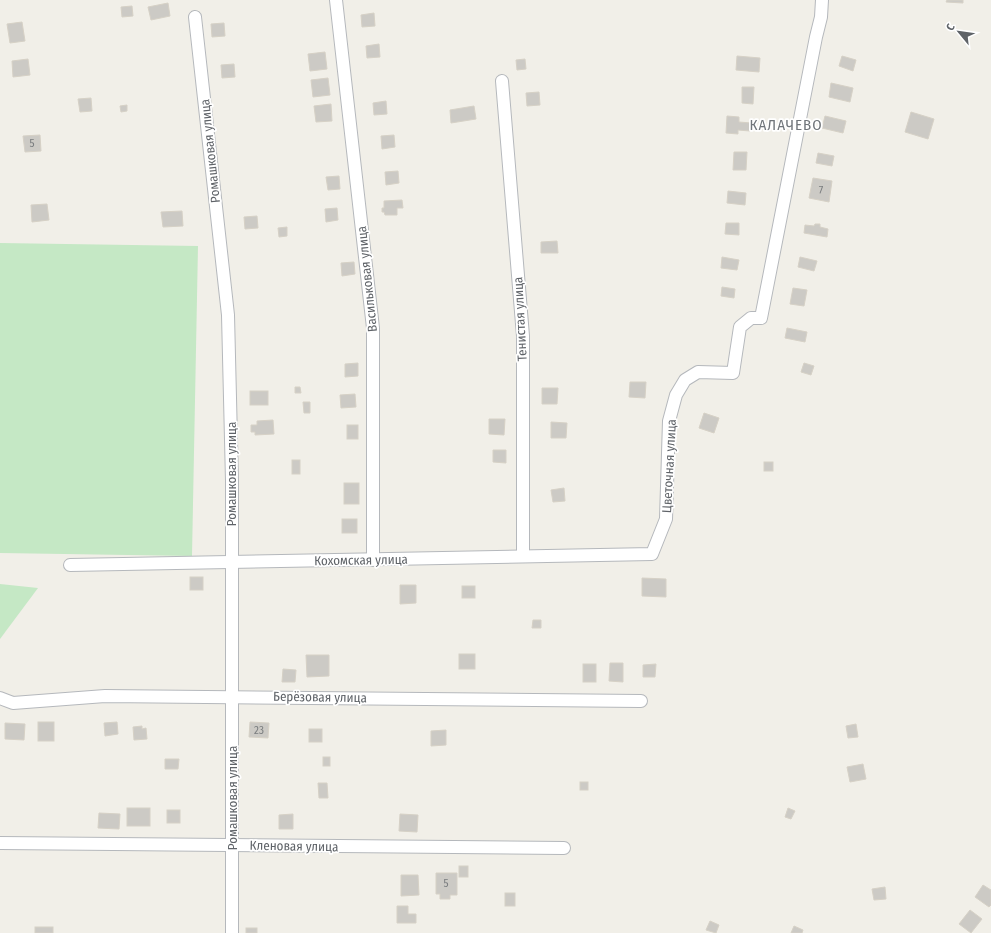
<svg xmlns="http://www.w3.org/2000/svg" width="991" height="933" viewBox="0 0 991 933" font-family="'Fira Sans Condensed',sans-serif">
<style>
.green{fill:#c5e8c5}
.building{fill:#cccac5;stroke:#d6d1c6}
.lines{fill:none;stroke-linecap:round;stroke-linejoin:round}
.street-casing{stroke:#b5b8bc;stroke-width:14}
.street{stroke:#fff;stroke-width:12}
.labels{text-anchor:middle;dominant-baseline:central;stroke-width:3.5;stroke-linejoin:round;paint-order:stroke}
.number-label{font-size:11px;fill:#7a7d7f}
.street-label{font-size:13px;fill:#5f6368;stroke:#fff}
.quarter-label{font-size:15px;letter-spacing:1px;fill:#70757a;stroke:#fff}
</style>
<rect width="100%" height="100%" fill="#f1efe8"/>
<g class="green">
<polygon points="0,243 198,246 192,556 0,553"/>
<polygon points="0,584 38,588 0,639"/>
</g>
<g class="building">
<polygon points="947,0 963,0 963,3 946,2"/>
<polygon points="168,3 170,16 151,20 148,7"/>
<polygon points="132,6 133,16 122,17 121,7"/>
<polygon points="374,13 375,26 362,27 361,15"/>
<polygon points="22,22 25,41 10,43 7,24"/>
<polygon points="224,23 225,36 212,37 211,24"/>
<polygon points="379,44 380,57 367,58 366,46"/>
<polygon points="325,52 327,69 310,71 308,54"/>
<polygon points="737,56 760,58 759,72 736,70"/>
<polygon points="842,56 856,60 853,71 839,66"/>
<polygon points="28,59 30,75 13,77 12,61"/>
<polygon points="525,59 526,69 517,70 516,60"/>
<polygon points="234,64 235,77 222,78 221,65"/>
<polygon points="328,78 330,95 313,97 311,80"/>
<polygon points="831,83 853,88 850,102 829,97"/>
<polygon points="742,87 754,87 753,104 742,103"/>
<polygon points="539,92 540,105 527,106 526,93"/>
<polygon points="91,98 92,111 80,112 78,99"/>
<polygon points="386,101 387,114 374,115 373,103"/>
<polygon points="331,104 332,121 316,122 314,106"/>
<polygon points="127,105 127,111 121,112 120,106"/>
<polygon points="474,106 476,119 451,123 450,110"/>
<polygon points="911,112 934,119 928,139 905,132"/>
<polygon points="727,116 739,117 739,122 751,123 750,131 738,130 738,134 726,133"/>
<polygon points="825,116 846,121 843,133 822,128"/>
<polygon points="40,135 41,151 25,152 23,136"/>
<polygon points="394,135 395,147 382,149 381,136"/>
<polygon points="734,152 747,152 746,170 733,170"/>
<polygon points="818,153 834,156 832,166 816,163"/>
<polygon points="398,171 399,183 386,185 385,172"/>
<polygon points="339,176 340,189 328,190 326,177"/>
<polygon points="813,178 832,181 829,202 809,198"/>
<polygon points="728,191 746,193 745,205 727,203"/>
<polygon points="402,200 403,208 397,208 397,215 385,215 384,212 382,212 382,208 384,208 384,201"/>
<polygon points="47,204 49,220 32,222 31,205"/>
<polygon points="337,208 338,220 326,222 325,209"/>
<polygon points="182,211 183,226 163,227 161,212"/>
<polygon points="257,216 258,228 245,229 244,217"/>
<polygon points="726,223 739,223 739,235 725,234"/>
<polygon points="815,224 820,224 820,227 828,229 827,237 804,233 805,225 814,226"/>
<polygon points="287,227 287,236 279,237 278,228"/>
<polygon points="557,241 558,253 541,253 541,242"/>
<polygon points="722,257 739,260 737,270 721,268"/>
<polygon points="800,257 817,261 814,271 798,267"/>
<polygon points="354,262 355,274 342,276 341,263"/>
<polygon points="722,287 735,289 734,298 721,296"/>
<polygon points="793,288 807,290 804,306 790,304"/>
<polygon points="787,328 807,332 805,342 785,338"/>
<polygon points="358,363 358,376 345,377 345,364"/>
<polygon points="804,363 814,366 811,375 801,372"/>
<polygon points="630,382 646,382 645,398 629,397"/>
<polygon points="295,387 300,387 301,393 295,393"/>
<polygon points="542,388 558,388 557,404 542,404"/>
<rect x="250" y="391" width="18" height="14"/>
<polygon points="355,394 356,407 341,408 340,395"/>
<polygon points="303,402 310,402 310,413 304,413"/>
<polygon points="704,413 719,418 714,433 699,428"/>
<polygon points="489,419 505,419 504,435 489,434"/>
<polygon points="273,420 274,434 255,435 255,432 251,432 251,425 257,425 257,421"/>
<polygon points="551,422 567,423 566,438 551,438"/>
<rect x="347" y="425" width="11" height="14"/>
<polygon points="493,450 506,450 506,463 493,462"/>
<rect x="292" y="460" width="8" height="14"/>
<rect x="764" y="462" width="9" height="9"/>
<rect x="344" y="483" width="15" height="21"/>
<polygon points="564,488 565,501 553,502 551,490"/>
<rect x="342" y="519" width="15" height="14"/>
<rect x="190" y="577" width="13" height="13"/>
<polygon points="642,578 666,579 666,597 642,596"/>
<polygon points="400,585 416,585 416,603 400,604"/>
<rect x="462" y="586" width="13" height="12"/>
<polygon points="533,620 541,620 541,628 532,628"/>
<rect x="459" y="654" width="16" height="15"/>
<polygon points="306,655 329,655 329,676 307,677"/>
<polygon points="610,663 623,663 623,682 609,681"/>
<rect x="583" y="664" width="13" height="18"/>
<polygon points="656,664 655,677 643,677 643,665"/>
<polygon points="283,669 296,670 295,682 282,682"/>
<rect x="38" y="722" width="16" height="19"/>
<polygon points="117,722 118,734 105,736 104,723"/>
<polygon points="250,722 269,723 268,738 249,737"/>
<polygon points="5,723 25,724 24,740 5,739"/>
<polygon points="856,724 858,737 848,738 846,726"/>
<polygon points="142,726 142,729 146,728 147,739 134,740 133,727"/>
<rect x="309" y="729" width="13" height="13"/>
<polygon points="446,730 446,745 431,746 431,731"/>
<rect x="323" y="757" width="7" height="9"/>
<polygon points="165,759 179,759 178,769 165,769"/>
<polygon points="863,764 866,779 850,782 847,767"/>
<rect x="580" y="782" width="8" height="8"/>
<polygon points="318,783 327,783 328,798 319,798"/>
<rect x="127" y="808" width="23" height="18"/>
<polygon points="788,808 795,811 791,819 785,817"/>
<rect x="167" y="810" width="13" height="13"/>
<polygon points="99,813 120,814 119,829 98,828"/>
<polygon points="293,814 293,829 279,829 279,815"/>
<polygon points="400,814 418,815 417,832 399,831"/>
<rect x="459" y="866" width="9" height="11"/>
<polygon points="436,873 457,873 457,895 450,895 450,899 440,899 440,894 436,894"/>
<polygon points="401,875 418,875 419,895 401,896"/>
<polygon points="983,885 991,890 991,905 989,907 975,897"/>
<polygon points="885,887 886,899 874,900 872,889"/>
<rect x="505" y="893" width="10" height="13"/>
<polygon points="397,906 408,906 408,914 416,914 416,923 397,923"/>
<polygon points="970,910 982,919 971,933 959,924"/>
<polygon points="710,921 719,925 716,933 706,930"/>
<polygon points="794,926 803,930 802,933 791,933"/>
<rect x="35" y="927" width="18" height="6"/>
<rect x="246" y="928" width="11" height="5"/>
</g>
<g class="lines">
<defs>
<g id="street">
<polyline points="336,0 373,328 373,560"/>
<polyline points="195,17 228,315 232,481 232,933"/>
<polyline points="502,81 523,336 523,556"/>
<polyline points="70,565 652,554 666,519 669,421 676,395 685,380 698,372 733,373 740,327 751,318 761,318 816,37 821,17 822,0"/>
<polyline points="0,698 13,703 105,696 641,701"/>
<polyline points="0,843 564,848"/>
</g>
</defs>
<use href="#street" class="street-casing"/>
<use href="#street" class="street"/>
</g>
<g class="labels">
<g class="number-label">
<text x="32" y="143">5</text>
<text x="821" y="190">7</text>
<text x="259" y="730">23</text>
<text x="446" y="883">5</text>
</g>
<g class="street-label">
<text transform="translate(210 151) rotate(-96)">Ромашковая улица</text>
<text transform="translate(367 279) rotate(-96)">Васильковая улица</text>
<text transform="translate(520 319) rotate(-93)">Тенистая улица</text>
<text transform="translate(669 466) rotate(-87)">Цветочная улица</text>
<text transform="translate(231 474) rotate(-90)">Ромашковая улица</text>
<text transform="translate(361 560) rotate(-1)">Кохомская улица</text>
<text transform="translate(320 697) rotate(1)">Берёзовая улица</text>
<text transform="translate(232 798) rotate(-90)">Ромашковая улица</text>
<text transform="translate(294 846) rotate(1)">Кленовая улица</text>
</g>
<g class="quarter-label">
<text x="786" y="125">КАЛАЧЕВО</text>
</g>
</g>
<g transform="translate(959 32) rotate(299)" stroke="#ffffff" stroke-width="3" paint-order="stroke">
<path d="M0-3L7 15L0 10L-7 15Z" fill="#5f6368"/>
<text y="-6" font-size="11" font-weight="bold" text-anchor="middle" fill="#5f6368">С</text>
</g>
</svg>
